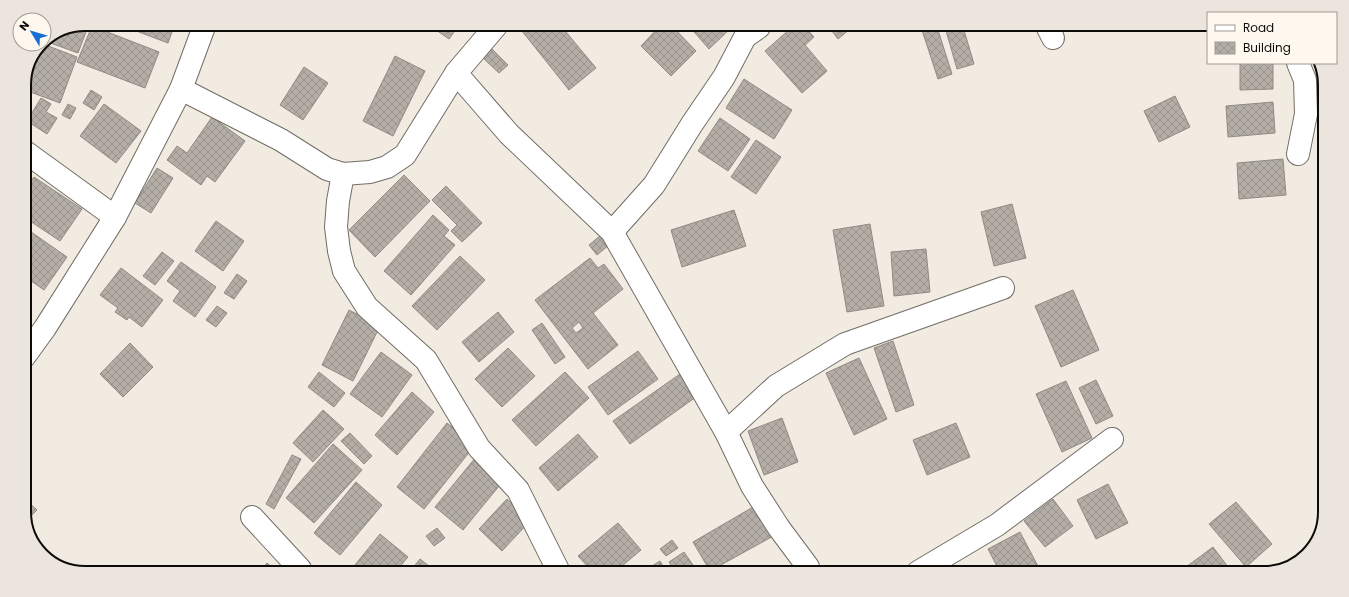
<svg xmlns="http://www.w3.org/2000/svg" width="1349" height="597" viewBox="0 0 1349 597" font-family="Poppins,sans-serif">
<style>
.building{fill:url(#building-cross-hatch);stroke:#908a83;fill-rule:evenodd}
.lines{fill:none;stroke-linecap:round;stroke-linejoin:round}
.minor-casing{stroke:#726d66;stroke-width:24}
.minor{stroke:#fff;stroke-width:22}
.rim{fill:none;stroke:#0d0c09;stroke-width:2}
</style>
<defs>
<pattern id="building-cross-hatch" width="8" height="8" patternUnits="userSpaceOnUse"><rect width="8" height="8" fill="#b4aea6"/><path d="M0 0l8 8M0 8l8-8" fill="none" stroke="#9a948e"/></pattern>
</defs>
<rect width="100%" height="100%" fill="#f1ebe2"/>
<g class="building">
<polygon points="84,24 89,24 78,53 45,41"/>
<polygon points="133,24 175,24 168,43 131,29"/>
<polygon points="429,25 459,25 449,39"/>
<polygon points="92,26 159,52 145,88 77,62"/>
<polygon points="528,26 561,26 596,68 569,90 522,31"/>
<polygon points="660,26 672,26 696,51 671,76 641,46"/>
<polygon points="689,26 733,26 709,49"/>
<polygon points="788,27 805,27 814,37 805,45 827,71 802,93 765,51 790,29"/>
<polygon points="829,27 848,27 850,29 838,39"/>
<polygon points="921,27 937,27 952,74 938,79"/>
<polygon points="945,27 963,27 974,64 957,69"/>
<polygon points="973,27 986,27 974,31"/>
<polygon points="43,44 77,57 60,103 25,90"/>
<polygon points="492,49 508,65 499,73 483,58"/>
<polygon points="395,56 425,71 393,136 363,121"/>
<polygon points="1240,63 1273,63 1273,89 1240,90"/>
<polygon points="304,67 328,83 303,120 280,105"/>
<polygon points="744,79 792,110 774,139 726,108"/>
<polygon points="91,90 102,97 94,110 83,103"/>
<polygon points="1175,96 1190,127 1159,142 1144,111"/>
<polygon points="41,98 51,104 46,112 57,118 47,134 27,121"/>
<polygon points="1273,102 1275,133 1228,137 1226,106"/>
<polygon points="68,104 76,108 70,119 62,115"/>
<polygon points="104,104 141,131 116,163 80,136"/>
<polygon points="212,117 245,141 215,182 207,176 201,185 167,160 177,146 187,153"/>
<polygon points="720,118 750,139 728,171 698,151"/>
<polygon points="756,140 781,157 756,194 731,177"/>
<polygon points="1283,159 1286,195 1239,199 1237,163"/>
<polygon points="157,168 173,178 151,213 135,203"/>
<polygon points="404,175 430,201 375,257 349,230"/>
<polygon points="34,177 82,209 60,241 24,217 24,191"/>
<polygon points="446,186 482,223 462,242 451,231 457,225 432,200"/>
<polygon points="1012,204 1026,258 994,266 981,212"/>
<polygon points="734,210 746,246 682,267 671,230"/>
<polygon points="433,215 449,230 444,236 455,245 411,295 384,271"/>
<polygon points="216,221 244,241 223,271 195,251"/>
<polygon points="870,224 884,306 847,312 833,230"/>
<polygon points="24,227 67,257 44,290 24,276"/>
<polygon points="601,235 609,245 597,255 589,245"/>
<polygon points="926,249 930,292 894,296 891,252"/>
<polygon points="162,252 174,261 155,285 143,276"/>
<polygon points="460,256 485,280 437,330 412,306"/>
<path d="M 590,258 L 598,268 L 604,264 L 623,289 L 593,313 L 618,345 L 588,369 L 535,300 ZM 579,322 L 583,328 L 576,333 L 572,328 Z"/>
<polygon points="181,262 216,287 195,317 173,301 180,291 167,281"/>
<polygon points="121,268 163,300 142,327 129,317 127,320 115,312 118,308 100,295"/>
<polygon points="237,274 247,281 234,299 224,293"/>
<polygon points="1073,290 1099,350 1061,367 1035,306"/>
<polygon points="217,306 227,313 216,327 206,320"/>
<polygon points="349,310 380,326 353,381 322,365"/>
<polygon points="498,312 514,332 479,362 462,342"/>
<polygon points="542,323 565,357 555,364 532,330"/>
<polygon points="893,341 914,405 896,412 874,348"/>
<polygon points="130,343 153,367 123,397 100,374"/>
<polygon points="508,348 535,376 502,407 475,379"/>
<polygon points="638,351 658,379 608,415 588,387"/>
<polygon points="381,352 412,375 382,417 350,394"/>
<polygon points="859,358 887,419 854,435 826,373"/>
<polygon points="319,372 345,393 334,407 308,387"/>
<polygon points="565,372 589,398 536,446 512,420"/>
<polygon points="680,374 696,397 630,444 613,421"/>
<polygon points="1096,380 1113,416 1096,424 1079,388"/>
<polygon points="1066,381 1092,438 1062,452 1036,394"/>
<polygon points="412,392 434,412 397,455 375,435"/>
<polygon points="323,410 344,429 313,462 293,443"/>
<polygon points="782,418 798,462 764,475 748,431"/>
<polygon points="447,423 475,445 424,509 397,487"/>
<polygon points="956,423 970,457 927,475 913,440"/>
<polygon points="350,433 372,456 364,464 341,441"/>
<polygon points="578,434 598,457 558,491 539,468"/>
<polygon points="333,444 362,470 314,523 286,498"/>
<polygon points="292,455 301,459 274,509 266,504"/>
<polygon points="476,457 504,480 463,530 435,507"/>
<polygon points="356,482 382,505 340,555 314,533"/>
<polygon points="1108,484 1128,523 1096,539 1077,500"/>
<polygon points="24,498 37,510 26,521 24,517"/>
<polygon points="507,499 530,521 502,551 479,529"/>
<polygon points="1053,499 1073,526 1045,547 1024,521"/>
<polygon points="1236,502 1272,544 1246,567 1209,524"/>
<polygon points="760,503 777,534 710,571 693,542"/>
<polygon points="618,523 641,550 616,571 591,570 578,556"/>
<polygon points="437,528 445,538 434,546 426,536"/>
<polygon points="1020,532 1041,572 1000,572 988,549"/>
<polygon points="380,534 408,557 397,570 351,570"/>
<polygon points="672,540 678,548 666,556 660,549"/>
<polygon points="1213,547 1231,571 1229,573 1184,573 1182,570"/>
<polygon points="684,552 697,571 675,571 669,562"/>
<polygon points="420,559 434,570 411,570"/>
<polygon points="660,561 666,571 644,571"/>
<polygon points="267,563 274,569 261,569"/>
</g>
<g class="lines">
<defs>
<g id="minor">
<polyline points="1048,28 1053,38"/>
<polyline points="1298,63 1305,80 1306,114 1298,154"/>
<polyline points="456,73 509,134 612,232 726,432 752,486 779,528 808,567 809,571"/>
<polyline points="181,89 281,140 327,169 343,174 370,172 387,167 405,155 456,73 496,26"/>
<polyline points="24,151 115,217"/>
<polyline points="343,174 338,201 336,227 339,251 344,271 367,307 426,360 479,448 518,490 558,570"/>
<polyline points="612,232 654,185 692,124 724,77 745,37 759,27"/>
<polyline points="24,357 45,328 115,217 181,89 205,24"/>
<polyline points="726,432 776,386 845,344 1003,288"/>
<polyline points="252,517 300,569"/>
<polyline points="918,572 997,525 1112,439"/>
</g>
</defs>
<use href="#minor" class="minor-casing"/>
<use href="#minor" class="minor"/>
</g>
<path d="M0 0H1349V597H0ZM85 31H1264A54 54 0 0 1 1318 85V512A54 54 0 0 1 1264 566H85A54 54 0 0 1 31 512V85A54 54 0 0 1 85 31Z" fill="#ebe5dd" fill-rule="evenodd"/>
<path class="rim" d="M85 31H1264A54 54 0 0 1 1318 85V512A54 54 0 0 1 1264 566H85A54 54 0 0 1 31 512V85A54 54 0 0 1 85 31Z"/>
<rect x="1207" y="12" width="130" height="52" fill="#fef8ef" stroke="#9e9a93"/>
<rect x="1215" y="25" width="20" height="6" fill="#ffffff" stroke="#9e9a93"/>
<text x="1243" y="32" font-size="12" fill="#0d0c09">Road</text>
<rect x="1215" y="42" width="20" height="12" fill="url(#building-cross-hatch)" stroke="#9e9a93"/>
<text x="1243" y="52" font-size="12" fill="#0d0c09">Building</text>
<g transform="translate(32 32) rotate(308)"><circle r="19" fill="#fef8ef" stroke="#9e9a93"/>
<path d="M0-3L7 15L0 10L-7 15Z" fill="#186dd7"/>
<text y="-6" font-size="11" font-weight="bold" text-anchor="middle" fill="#0d0c09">N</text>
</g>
</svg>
